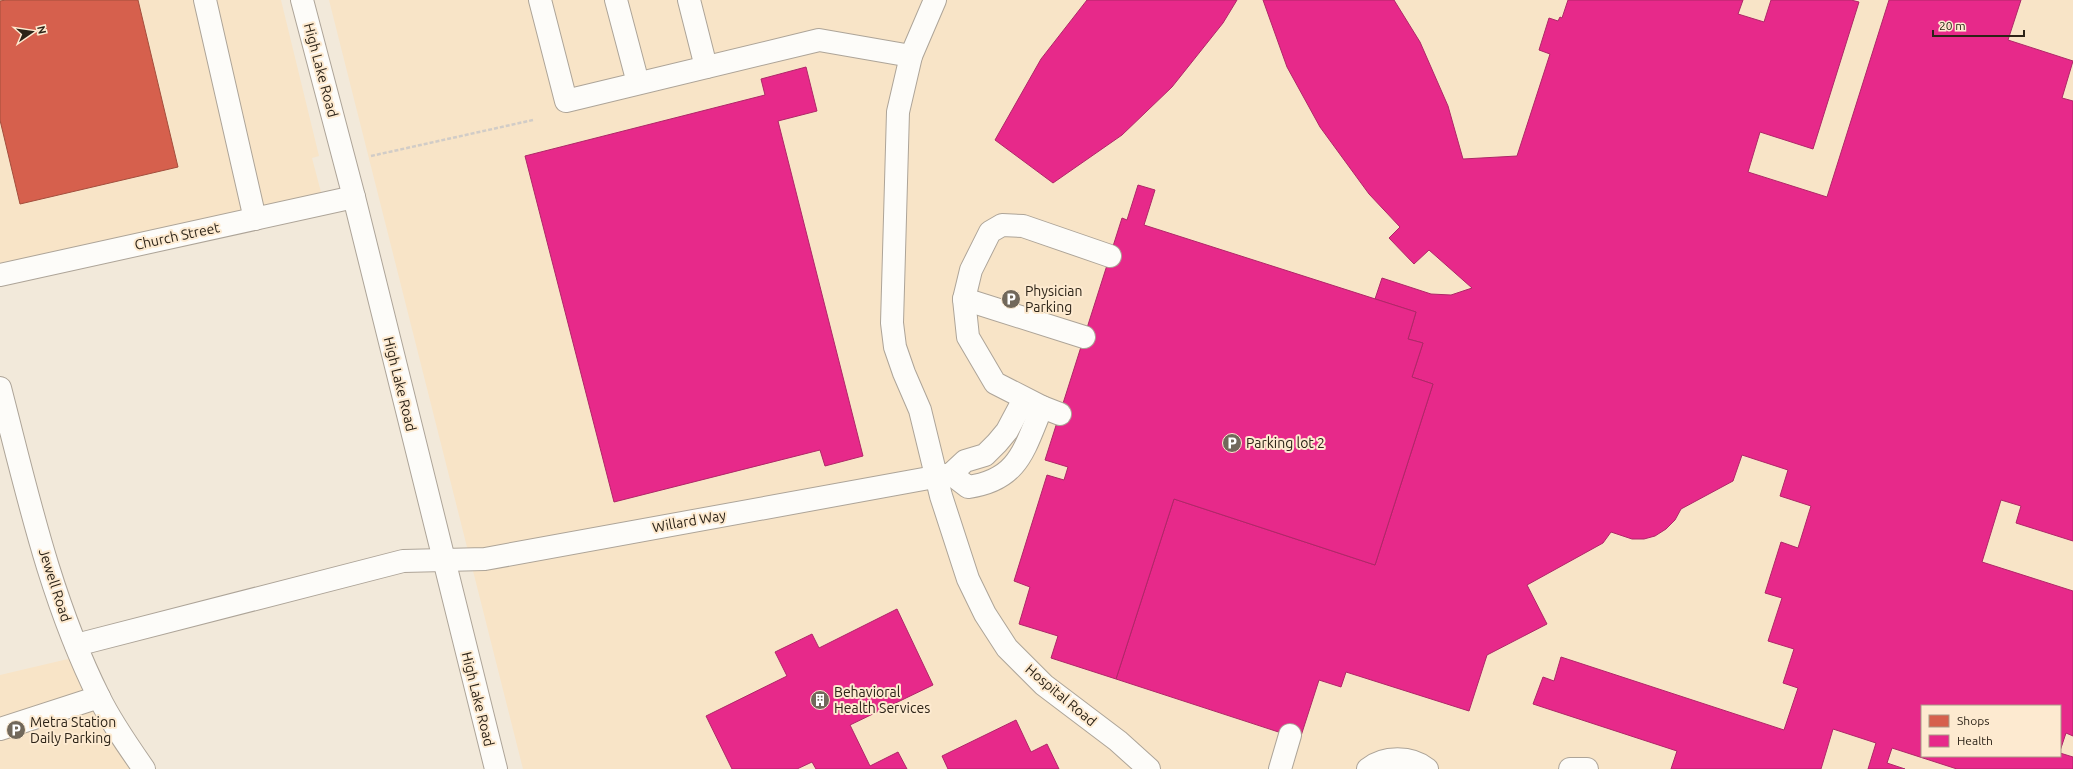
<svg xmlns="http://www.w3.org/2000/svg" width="2073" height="769" viewBox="0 0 2073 769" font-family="Ubuntu,sans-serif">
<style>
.built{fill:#f8e4c7;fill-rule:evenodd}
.shops{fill:#d6604d;stroke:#a34e3d}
.health{fill:#e7298a;stroke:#af2768}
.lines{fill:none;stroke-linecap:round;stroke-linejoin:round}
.minor-casing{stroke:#ada498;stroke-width:24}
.path{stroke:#d1ccc7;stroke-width:2.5;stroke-dasharray:4 2;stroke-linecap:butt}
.minor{stroke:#fdfcf9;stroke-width:22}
.labels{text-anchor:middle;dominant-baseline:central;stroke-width:4;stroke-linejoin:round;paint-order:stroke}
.street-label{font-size:14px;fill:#2c2317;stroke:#fdead0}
.poi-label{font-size:14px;fill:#2c2317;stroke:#fdead0;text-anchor:start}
</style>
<rect width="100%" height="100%" fill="#f2e9da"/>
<g class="built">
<polygon points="0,0 281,0 319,156 312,158 322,196 0,275"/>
<path d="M 329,0 L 2073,0 L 2073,769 L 523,769 ZM 1922,706 L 2060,706 L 2060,756 L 1922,756 Z"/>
<polygon points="85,655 146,769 0,769 0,675"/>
</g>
<polygon class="shops" points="6,0 138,0 178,167 20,204 0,120 0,1"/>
<g class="health">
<polygon points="1087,0 1237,0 1223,23 1172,87 1122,135 1053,183 995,140 1041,59"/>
<polygon points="1263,0 1394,0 1420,42 1448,106 1463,159 1517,156 1550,54 1539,50 1549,18 1558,21 1560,17 1562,18 1568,0 1743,0 1738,14 1764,22 1771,0 1851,0 1859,2 1813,149 1760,132 1748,172 1827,197 1889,0 2021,0 2008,40 2073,61 2062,98 2073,101 2073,541 2016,523 2021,506 2001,500 1982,562 2073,591 2073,736 2066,733 2060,751 2060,706 1922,706 1922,756 2060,756 2060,753 2073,757 2073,769 1957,769 1892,748 1887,763 1905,769 1868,769 1876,743 1833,729 1821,769 1671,769 1677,751 1533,704 1543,677 1554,681 1561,657 1784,730 1798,688 1783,683 1794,649 1768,641 1782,598 1765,593 1781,542 1798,548 1811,506 1780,496 1788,470 1742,455 1733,481 1681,509 1675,520 1666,529 1655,536 1644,539 1632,539 1611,532 1603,543 1527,585 1547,624 1487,655 1469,711 1346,672 1341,687 1319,680 1300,739 1116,679 1174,499 1375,565 1433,384 1412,377 1423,343 1408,339 1416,312 1375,299 1382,278 1431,294 1451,295 1472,288 1429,250 1414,264 1389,238 1400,227 1369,194 1320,127 1287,67"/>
<polygon points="806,67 817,111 778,121 863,456 825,466 820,450 614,502 525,156 765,95 761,79"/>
<polygon points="1138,185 1155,190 1144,225 1416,312 1408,339 1423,343 1412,377 1433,384 1375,565 1174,499 1116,679 1051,658 1058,636 1019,624 1030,587 1014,581 1047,475 1064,480 1068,467 1045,460 1122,218 1127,220"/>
<polygon points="897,609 933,685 850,725 870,766 898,752 907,769 816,769 812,762 797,769 732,769 706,716 787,676 775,652 812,634 819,648"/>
<polygon points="1016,720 1031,752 1047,744 1059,769 948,769 942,756"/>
</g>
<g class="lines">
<defs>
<g id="minor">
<polyline points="205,0 255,219"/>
<polyline points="302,0 354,197 496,769"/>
<polyline points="540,0 566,101 819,40 911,56"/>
<polyline points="616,0 638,83"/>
<polyline points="689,0 706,67"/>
<polyline points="935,0 911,56 898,112 892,323 895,347 904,373 920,410 941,496 968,579 985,614 1007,648 1044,685 1118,741 1149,769"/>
<polyline points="0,275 354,197"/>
<polyline points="964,299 1084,337"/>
<path d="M 0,388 C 27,492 50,599 99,697 C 111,722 128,746 144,769"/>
<polyline points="1042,407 995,383 968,337 964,299 971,270 990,232 1002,225 1023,226 1110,256"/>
<path d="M 951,474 L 968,487 C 1019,480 1024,449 1042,407 L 1060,414"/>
<polyline points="76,645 403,561 485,559 951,474 965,461 985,455 997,443 1007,431 1024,399"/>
<polyline points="0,729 99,697"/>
<polyline points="1280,769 1290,735"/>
<path d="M 1368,769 C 1384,756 1411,756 1427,769"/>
<polyline points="1570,769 1587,769"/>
</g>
</defs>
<use href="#minor" class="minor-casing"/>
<polyline class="path" points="371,156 533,120"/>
<use href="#minor" class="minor"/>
</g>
<defs>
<symbol id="parking-disc" viewBox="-11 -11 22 22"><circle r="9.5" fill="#71685b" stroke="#fdead0"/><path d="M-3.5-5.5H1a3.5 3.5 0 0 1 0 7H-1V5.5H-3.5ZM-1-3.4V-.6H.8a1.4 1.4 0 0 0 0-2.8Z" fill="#fff"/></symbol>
<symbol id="building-disc" viewBox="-11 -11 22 22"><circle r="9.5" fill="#71685b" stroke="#fdead0"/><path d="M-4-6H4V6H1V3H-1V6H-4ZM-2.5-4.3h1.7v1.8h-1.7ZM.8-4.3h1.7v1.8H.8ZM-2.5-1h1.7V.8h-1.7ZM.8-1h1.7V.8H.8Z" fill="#fff"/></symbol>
</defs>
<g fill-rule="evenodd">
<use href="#parking-disc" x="1000" y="288" width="22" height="22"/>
<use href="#parking-disc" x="1221" y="432" width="22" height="22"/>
<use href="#building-disc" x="809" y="689" width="22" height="22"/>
<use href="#parking-disc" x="5" y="719" width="22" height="22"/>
</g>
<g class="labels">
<g class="street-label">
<text transform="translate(321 70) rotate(75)">High Lake Road</text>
<text transform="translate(177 236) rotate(-12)">Church Street</text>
<text transform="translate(400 384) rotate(76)">High Lake Road</text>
<text transform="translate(689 521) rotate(-10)">Willard Way</text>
<text transform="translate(55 585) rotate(72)">Jewell Road</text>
<text transform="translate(1061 695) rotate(40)">Hospital Road</text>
<text transform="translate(478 699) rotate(76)">High Lake Road</text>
</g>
<g class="poi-label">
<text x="1025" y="291">Physician<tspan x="1025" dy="16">Parking</tspan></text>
<text x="1246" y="443">Parking lot 2</text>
<text x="834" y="692">Behavioral<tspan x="834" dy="16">Health Services</tspan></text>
<text x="30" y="722">Metra Station<tspan x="30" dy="16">Daily Parking</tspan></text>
</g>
</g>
<rect x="1921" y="705" width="140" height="52" fill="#fdead0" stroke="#a99a86"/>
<rect x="1929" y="715" width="20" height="12" fill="#d6604d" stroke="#a99a86"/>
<text x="1957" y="725" font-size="12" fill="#2c2317">Shops</text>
<rect x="1929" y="735" width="20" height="12" fill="#e7298a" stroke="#a99a86"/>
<text x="1957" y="745" font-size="12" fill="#2c2317">Health</text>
<g transform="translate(32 32) rotate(77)" stroke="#fdead0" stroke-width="3" paint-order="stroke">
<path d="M0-3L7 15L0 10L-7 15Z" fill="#2c2317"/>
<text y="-6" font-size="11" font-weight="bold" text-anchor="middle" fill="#2c2317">N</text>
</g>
<path d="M1933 30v6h91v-6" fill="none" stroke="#2c2317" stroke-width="2"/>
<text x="1939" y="30" font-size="12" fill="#2c2317" stroke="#fdead0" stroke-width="3" paint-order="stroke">20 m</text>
</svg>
